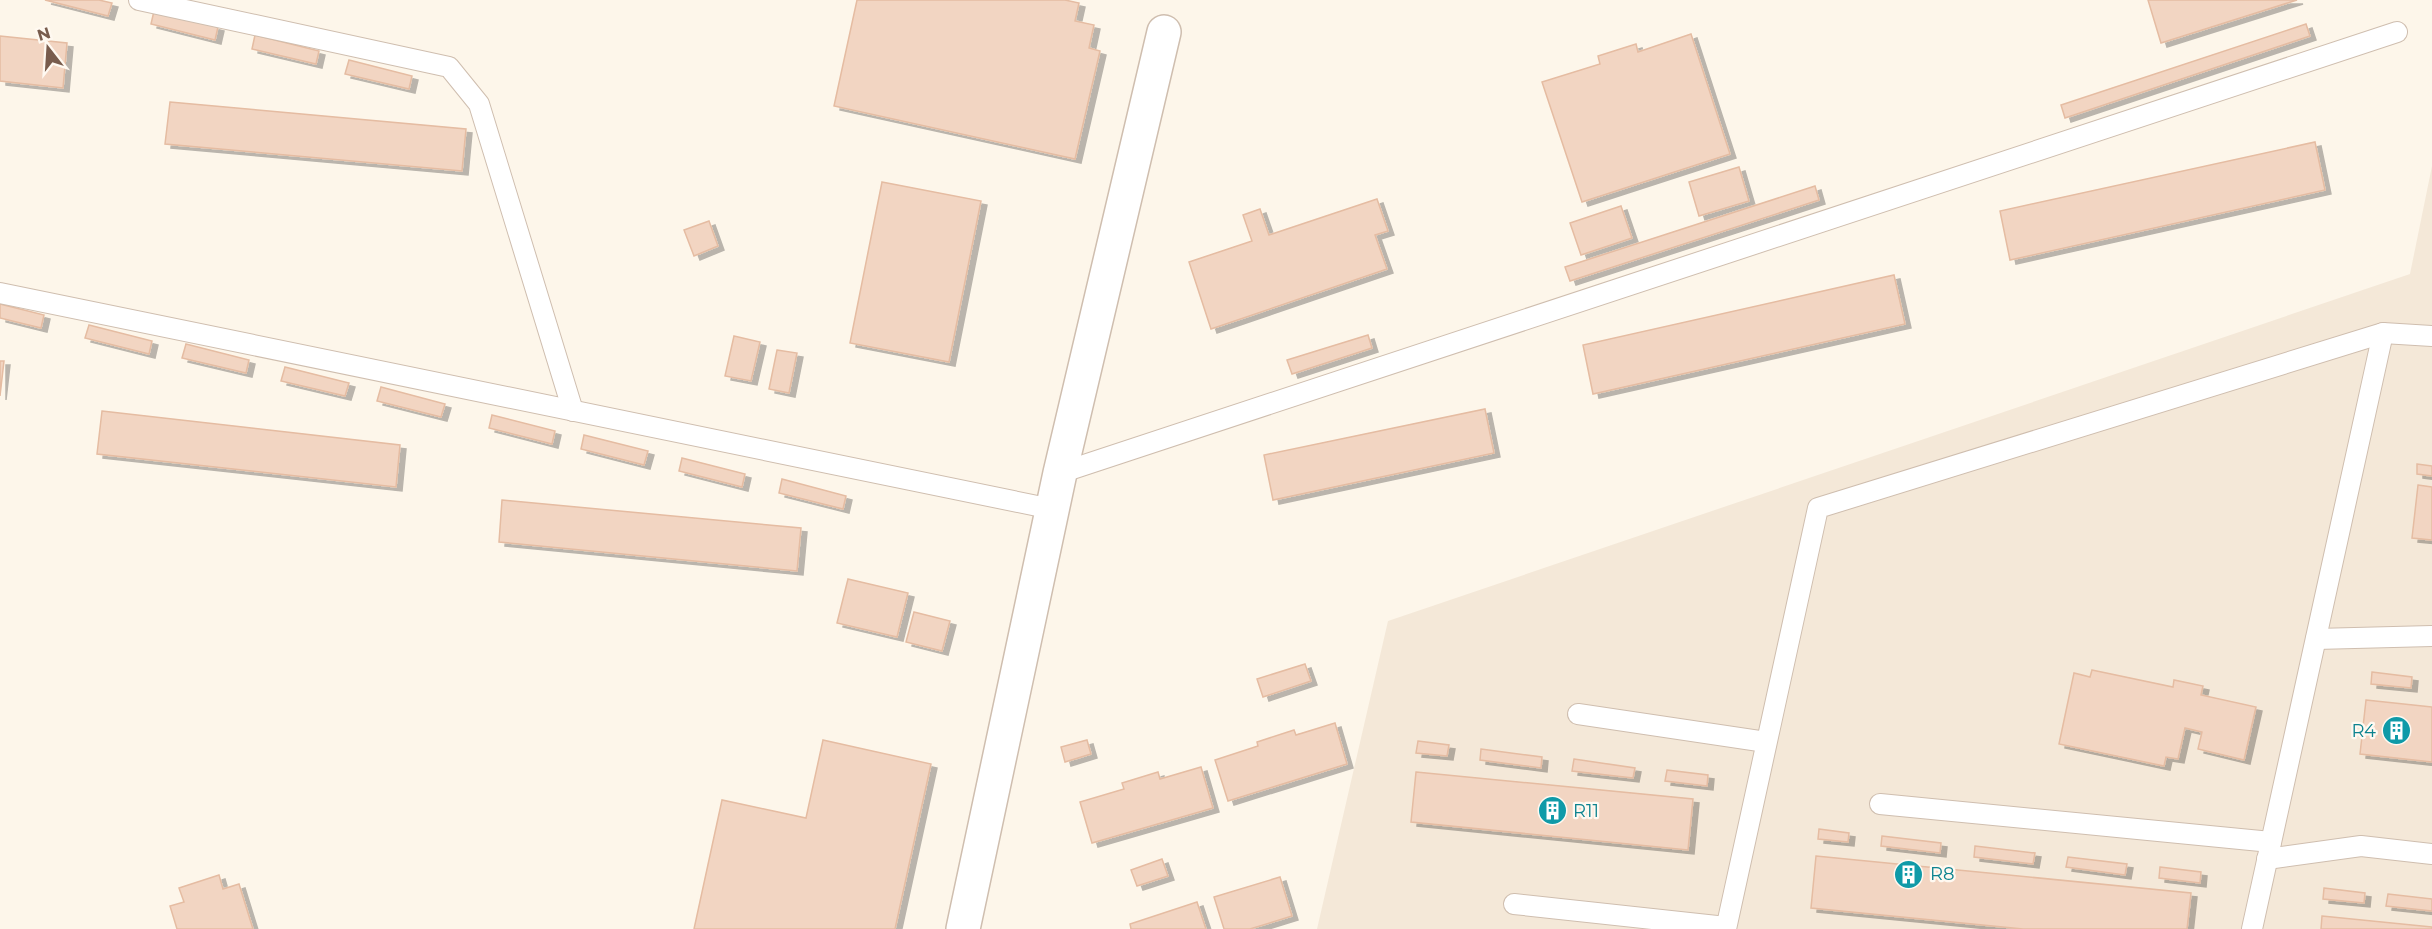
<svg xmlns="http://www.w3.org/2000/svg" width="2432" height="929" viewBox="0 0 2432 929" font-family="Montserrat,sans-serif">
<style>
.residential{fill:#f4e8d8}
.building{fill:#f2d5c2;stroke:#e5bca2;stroke-width:1.5;filter:url(#shadow)}
.lines{fill:none;stroke-linecap:round;stroke-linejoin:round}
.service-casing{stroke:#cfbeaf;stroke-width:22}
.minor-casing{stroke:#cfbeaf;stroke-width:36}
.service{stroke:#fff;stroke-width:20}
.minor{stroke:#fff;stroke-width:33}
.labels{text-anchor:middle;dominant-baseline:central;stroke-width:4.5;stroke-linejoin:round;paint-order:stroke}
.culture-label{font-size:18px;fill:#0d838f;stroke:#fff9f1;text-anchor:start}
</style>
<defs>
<filter id="shadow"><feDropShadow dx="6" dy="4" stdDeviation="0" flood-color="#0004"/></filter>
</defs>
<rect width="100%" height="100%" fill="#fdf6ea"/>
<polygon class="residential" points="2432,166 2432,929 1317,929 1388,621 2410,274"/>
<g class="building">
<polygon points="45,0 99,0 112,3 108,16"/>
<polygon points="857,0 1065,0 1079,3 1075,21 1094,25 1089,48 1100,51 1075,159 834,106"/>
<polygon points="2148,0 2297,0 2161,43"/>
<polygon points="154,11 218,27 215,40 151,24"/>
<polygon points="2306,24 2310,36 2065,118 2061,105"/>
<polygon points="1691,34 1730,154 1582,202 1542,82 1600,64 1598,56 1636,44 1638,52"/>
<polygon points="255,35 319,51 316,64 252,49"/>
<polygon points="0,36 67,43 63,88 0,81"/>
<polygon points="349,60 412,76 409,89 345,74"/>
<polygon points="170,102 466,129 462,171 165,144"/>
<polygon points="2315,142 2325,190 2010,260 2000,211"/>
<polygon points="1739,167 1749,201 1699,216 1689,182"/>
<polygon points="882,182 981,201 949,362 850,343"/>
<polygon points="1815,186 1819,200 1570,281 1565,267"/>
<polygon points="1377,199 1388,231 1375,235 1387,269 1211,329 1189,262 1252,241 1243,215 1260,209 1269,235"/>
<polygon points="1621,206 1632,238 1581,255 1570,223"/>
<polygon points="709,221 718,246 694,256 684,230"/>
<polygon points="1894,275 1905,324 1593,394 1583,345"/>
<polygon points="0,304 44,315 41,328 0,318"/>
<polygon points="89,325 152,341 149,354 85,338"/>
<polygon points="1368,335 1372,348 1292,374 1287,360"/>
<polygon points="734,336 760,342 751,381 725,376"/>
<polygon points="186,344 249,360 246,373 182,358"/>
<polygon points="777,350 797,353 789,393 769,389"/>
<polygon points="0,361 4,361 0,396"/>
<polygon points="285,367 349,383 345,396 281,381"/>
<polygon points="381,387 445,404 441,417 377,401"/>
<polygon points="1485,409 1494,453 1273,500 1264,455"/>
<polygon points="102,411 400,445 396,487 97,454"/>
<polygon points="492,415 555,431 552,444 489,428"/>
<polygon points="584,435 648,451 644,465 581,449"/>
<polygon points="682,458 745,474 742,487 679,471"/>
<polygon points="2417,464 2432,466 2432,476 2417,474"/>
<polygon points="782,479 846,496 843,509 779,493"/>
<polygon points="2418,485 2432,487 2432,540 2412,538"/>
<polygon points="502,500 801,528 797,571 499,542"/>
<polygon points="848,579 908,593 897,637 837,623"/>
<polygon points="914,612 950,621 942,651 906,642"/>
<polygon points="1305,664 1311,681 1263,697 1257,679"/>
<polygon points="2092,670 2173,687 2174,680 2203,686 2201,695 2256,707 2244,760 2198,749 2202,732 2185,728 2178,759 2166,757 2164,766 2059,744 2074,673 2090,677"/>
<polygon points="2372,672 2412,677 2411,688 2371,684"/>
<polygon points="2366,700 2432,707 2432,762 2360,754"/>
<polygon points="1335,723 1347,764 1228,801 1215,760 1258,746 1257,742 1294,730 1296,735"/>
<polygon points="823,740 931,764 895,929 694,929 722,800 806,818"/>
<polygon points="1087,740 1091,754 1065,762 1061,747"/>
<polygon points="1418,741 1449,745 1447,756 1416,753"/>
<polygon points="1481,749 1542,757 1541,768 1480,760"/>
<polygon points="1574,759 1635,768 1633,778 1572,771"/>
<polygon points="1201,767 1213,808 1092,843 1080,802 1124,789 1122,783 1158,772 1160,779"/>
<polygon points="1667,770 1708,775 1707,786 1665,781"/>
<polygon points="1416,772 1693,799 1688,850 1411,822"/>
<polygon points="1819,829 1849,833 1848,842 1818,839"/>
<polygon points="1882,836 1941,843 1940,853 1881,846"/>
<polygon points="1975,846 2035,853 2033,864 1974,857"/>
<polygon points="1816,856 2191,893 2187,929 2023,929 1811,908"/>
<polygon points="2068,857 2127,864 2125,875 2066,867"/>
<polygon points="1162,859 1168,876 1137,886 1131,870"/>
<polygon points="2160,867 2201,872 2200,883 2159,878"/>
<polygon points="219,875 223,889 239,884 253,929 177,929 170,906 184,902 179,888"/>
<polygon points="1280,877 1292,916 1250,929 1224,929 1214,897"/>
<polygon points="2324,888 2365,893 2364,903 2323,899"/>
<polygon points="2388,894 2432,899 2432,911 2386,906"/>
<polygon points="1197,902 1206,929 1131,929 1130,924"/>
<polygon points="2322,916 2432,927 2432,929 2321,929"/>
</g>
<g class="lines">
<defs>
<g id="service">
<polyline points="139,0 449,67 479,104 573,411"/>
<polyline points="0,293 1052,509"/>
<polyline points="1060,473 2397,32"/>
<polyline points="2316,639 2432,636"/>
<polyline points="1578,714 1766,742"/>
<polyline points="1880,804 2271,842"/>
<polyline points="2267,859 2361,846 2432,854"/>
<polyline points="1514,904 1726,927"/>
<polyline points="1726,929 1818,508 2383,333 2432,336"/>
<polyline points="2252,929 2383,333"/>
</g>
<polyline id="minor" points="963,929 1060,473 1164,32"/>
</defs>
<use href="#service" class="service-casing"/>
<use href="#minor" class="minor-casing"/>
<use href="#service" class="service"/>
<use href="#minor" class="minor"/>
</g>
<defs>
<symbol id="building-disc" viewBox="-11 -11 22 22"><circle r="9.5" fill="#0f9aa8" stroke="#fff9f1"/><path d="M-4-6H4V6H1V3H-1V6H-4ZM-2.5-4.3h1.7v1.8h-1.7ZM.8-4.3h1.7v1.8H.8ZM-2.5-1h1.7V.8h-1.7ZM.8-1h1.7V.8H.8Z" fill="#fff"/></symbol>
</defs>
<g fill-rule="evenodd">
<use href="#building-disc" x="2380" y="714" width="33" height="33"/>
<use href="#building-disc" x="1536" y="794" width="33" height="33"/>
<use href="#building-disc" x="1892" y="858" width="33" height="33"/>
</g>
<g class="labels">
<g class="culture-label">
<text x="2376" y="731" text-anchor="end">R4</text>
<text x="1573" y="811">R11</text>
<text x="1930" y="874">R8</text>
</g>
</g>
<g transform="translate(48 48) rotate(343)" stroke="#fff9f1" stroke-width="4.5" paint-order="stroke">
<path d="M0-4.5L10 22L0 15L-10 22Z" fill="#785c4d"/>
<text y="-9" font-size="16" font-weight="bold" text-anchor="middle" fill="#785c4d">N</text>
</g>
</svg>
